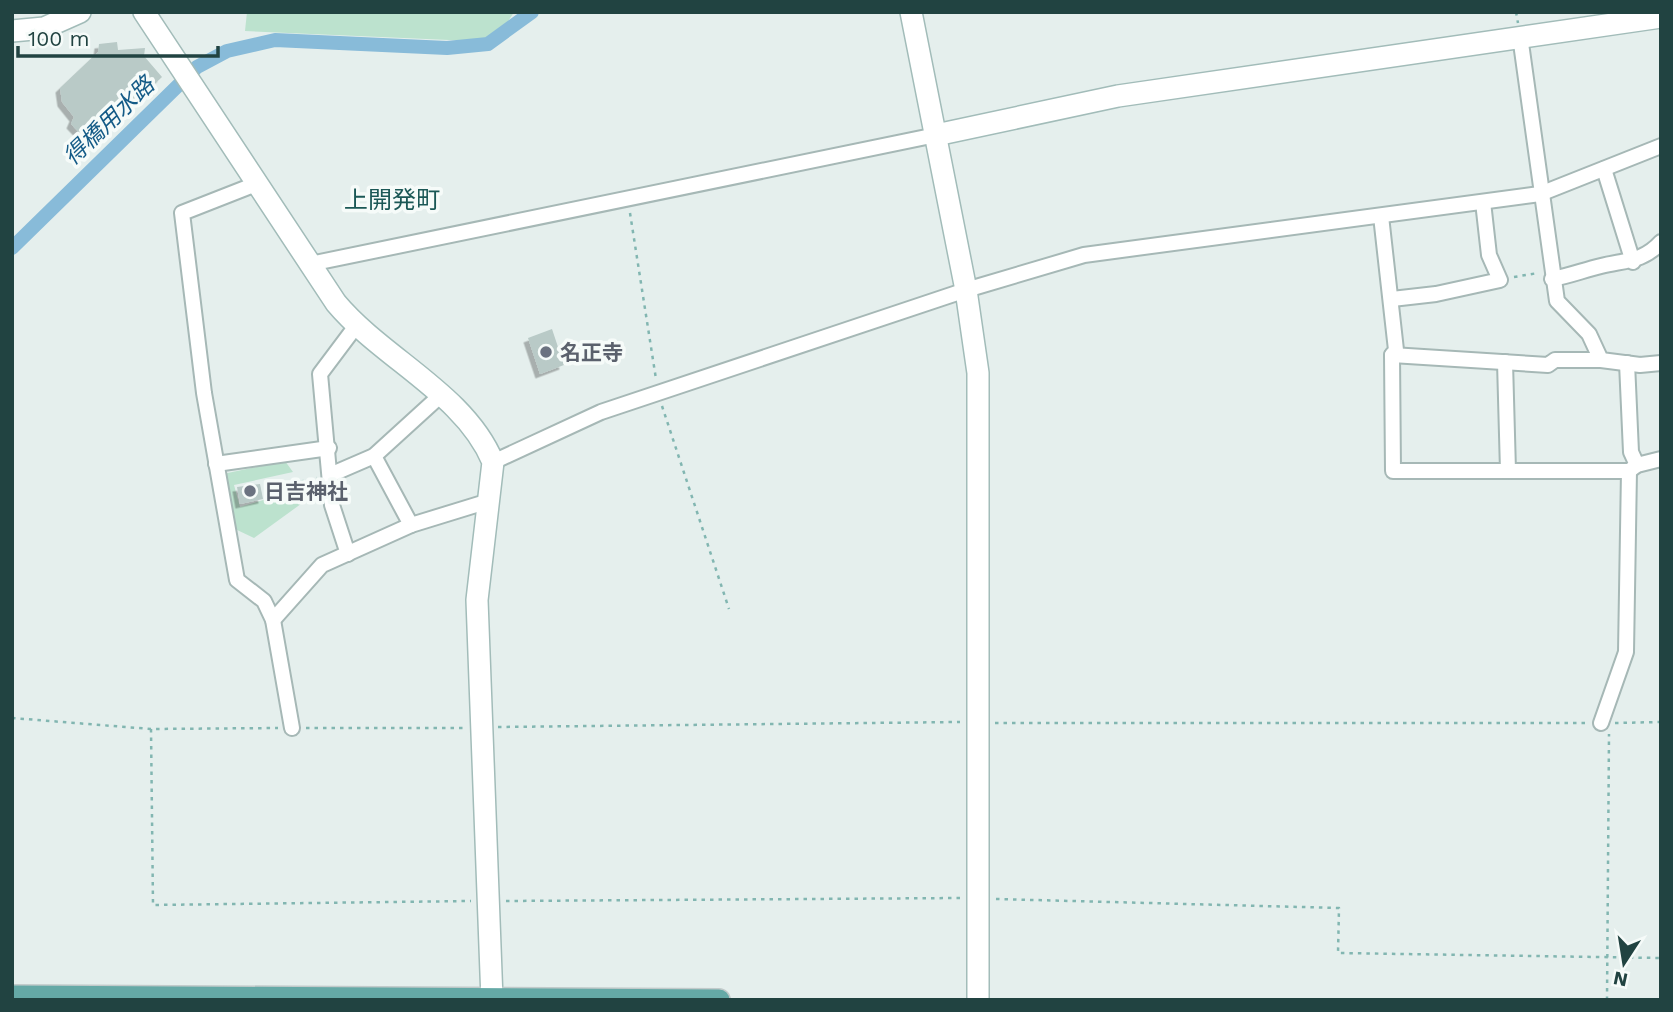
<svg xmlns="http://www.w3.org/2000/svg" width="1673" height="1012" viewBox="0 0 1673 1012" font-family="'Work Sans','Noto Sans JP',sans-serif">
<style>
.green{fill:#bce2ce}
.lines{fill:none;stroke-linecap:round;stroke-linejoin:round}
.canal{stroke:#88bbd9;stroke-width:14}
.building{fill:#b9cac7;filter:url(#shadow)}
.street-casing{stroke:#a6b8b6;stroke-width:18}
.secondary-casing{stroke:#a2bcb9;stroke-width:24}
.primary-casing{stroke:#c1caca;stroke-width:24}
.path{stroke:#82b6b1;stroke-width:2.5;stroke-dasharray:3.5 5;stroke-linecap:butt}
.street{stroke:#fff;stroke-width:14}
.secondary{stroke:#fff;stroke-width:21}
.primary{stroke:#65a9a6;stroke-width:21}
.worship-dot{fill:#6b7280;stroke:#f6fbf9;stroke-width:2.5}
.labels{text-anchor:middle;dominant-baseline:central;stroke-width:7;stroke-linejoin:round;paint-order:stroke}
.worship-label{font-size:21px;font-weight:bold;fill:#5b616d;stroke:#f6fbf9;text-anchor:start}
.water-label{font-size:23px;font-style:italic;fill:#145b87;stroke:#f6fbf9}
.quarter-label{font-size:24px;fill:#1b5856;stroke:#f6fbf9}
</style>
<defs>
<filter id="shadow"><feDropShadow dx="-4.5" dy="4.5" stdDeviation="0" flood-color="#0004"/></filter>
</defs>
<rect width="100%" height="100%" fill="#e5efed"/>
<g class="green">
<polygon points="247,12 514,12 495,42 245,31"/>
<polygon points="285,461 293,472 234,485 240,507 284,494 305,501 254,538 235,529 223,474"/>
</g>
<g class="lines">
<polyline class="canal" points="12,248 197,67 227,51 275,40 447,48 488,44 532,12"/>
</g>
<g class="building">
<polygon points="117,42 118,50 145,48 144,56 162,77 91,145 71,124 74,117 62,102 60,88 98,52 99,44"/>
<polygon points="552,329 564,365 540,374 528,338"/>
<polygon points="260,484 263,499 240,504 237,487"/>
</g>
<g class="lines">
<defs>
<g id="street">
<polyline points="1520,36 1557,301 1589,334 1601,360 1640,365 1661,363"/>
<polyline points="1604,169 1633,262"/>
<polyline points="256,184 182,213 204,393 237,580 264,601 273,620 292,728"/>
<polyline points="1381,216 1396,350 1392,355 1393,471 1629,471 1637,465 1661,459"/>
<polyline points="310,264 936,135"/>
<path d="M 1552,279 C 1569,276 1584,270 1601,266 C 1625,260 1643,262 1661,242"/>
<polyline points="1392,299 1436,294 1500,280 1489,255 1483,202"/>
<polyline points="1392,355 1548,365 1555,360 1601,360"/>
<polyline points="1505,362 1508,471"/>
<polyline points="1627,363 1631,452 1637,465"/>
<polyline points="374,456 411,525"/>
<polyline points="493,462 601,412 966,290 1084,255 1540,194 1661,146"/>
<polyline points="216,464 329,448"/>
<polyline points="330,475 374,456 441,395"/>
<polyline points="348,554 332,505 320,374 356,326"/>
<polyline points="273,620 322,565 411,525 489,501"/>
<polyline points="1601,723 1626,652 1629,471"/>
</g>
<g id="secondary">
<path d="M 144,12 L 336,303 C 383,359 465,394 493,462 L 477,600 L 492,1000"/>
<polyline points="911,12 966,290 978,373 978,1000"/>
<polyline points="12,31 44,28 80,12"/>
<polyline points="936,135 1118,96 1661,17"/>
</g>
<polyline id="primary" points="12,996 719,1000"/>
</defs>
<use href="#street" class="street-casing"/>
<use href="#secondary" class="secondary-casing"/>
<use href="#primary" class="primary-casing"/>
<g class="path">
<polyline points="1516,12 1518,23"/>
<polyline points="630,213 656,379"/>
<polyline points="1514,277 1538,273"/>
<polyline points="662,406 729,609"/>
<polyline points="267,489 317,478"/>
<polyline points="12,718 151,729 278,728"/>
<polyline points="995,723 1587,723"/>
<polyline points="1615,723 1661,722"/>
<polyline points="498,727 960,722"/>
<polyline points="306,728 464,728"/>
<polyline points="151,729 153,905 471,901"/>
<polyline points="996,899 1339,908 1338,953 1661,958"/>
<polyline points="506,901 961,898"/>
<polyline points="1607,1000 1609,734"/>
</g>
<use href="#street" class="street"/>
<use href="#secondary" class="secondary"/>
<use href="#primary" class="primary"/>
</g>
<g class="worship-dot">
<circle cx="546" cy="352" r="7"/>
<circle cx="250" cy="491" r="7"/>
</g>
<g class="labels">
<g class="worship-label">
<text x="560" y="352">名正寺</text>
<text x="264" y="491">日吉神社</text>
</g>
<g class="water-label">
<text transform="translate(109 121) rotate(-44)">得橋用水路</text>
</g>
<g class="quarter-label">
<text x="392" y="200">上開発町</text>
</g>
</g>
<rect width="1673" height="1012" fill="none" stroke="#214341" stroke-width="28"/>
<g transform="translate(1624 963) rotate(192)" stroke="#f6fbf9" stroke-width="5" paint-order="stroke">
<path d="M0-5L12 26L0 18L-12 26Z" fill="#214341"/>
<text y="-10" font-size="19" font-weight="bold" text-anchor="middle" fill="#214341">N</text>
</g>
<path d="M18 46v10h200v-10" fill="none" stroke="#214341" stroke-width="3.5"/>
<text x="28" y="46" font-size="21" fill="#214341" stroke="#f6fbf9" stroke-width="5" paint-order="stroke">100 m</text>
</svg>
